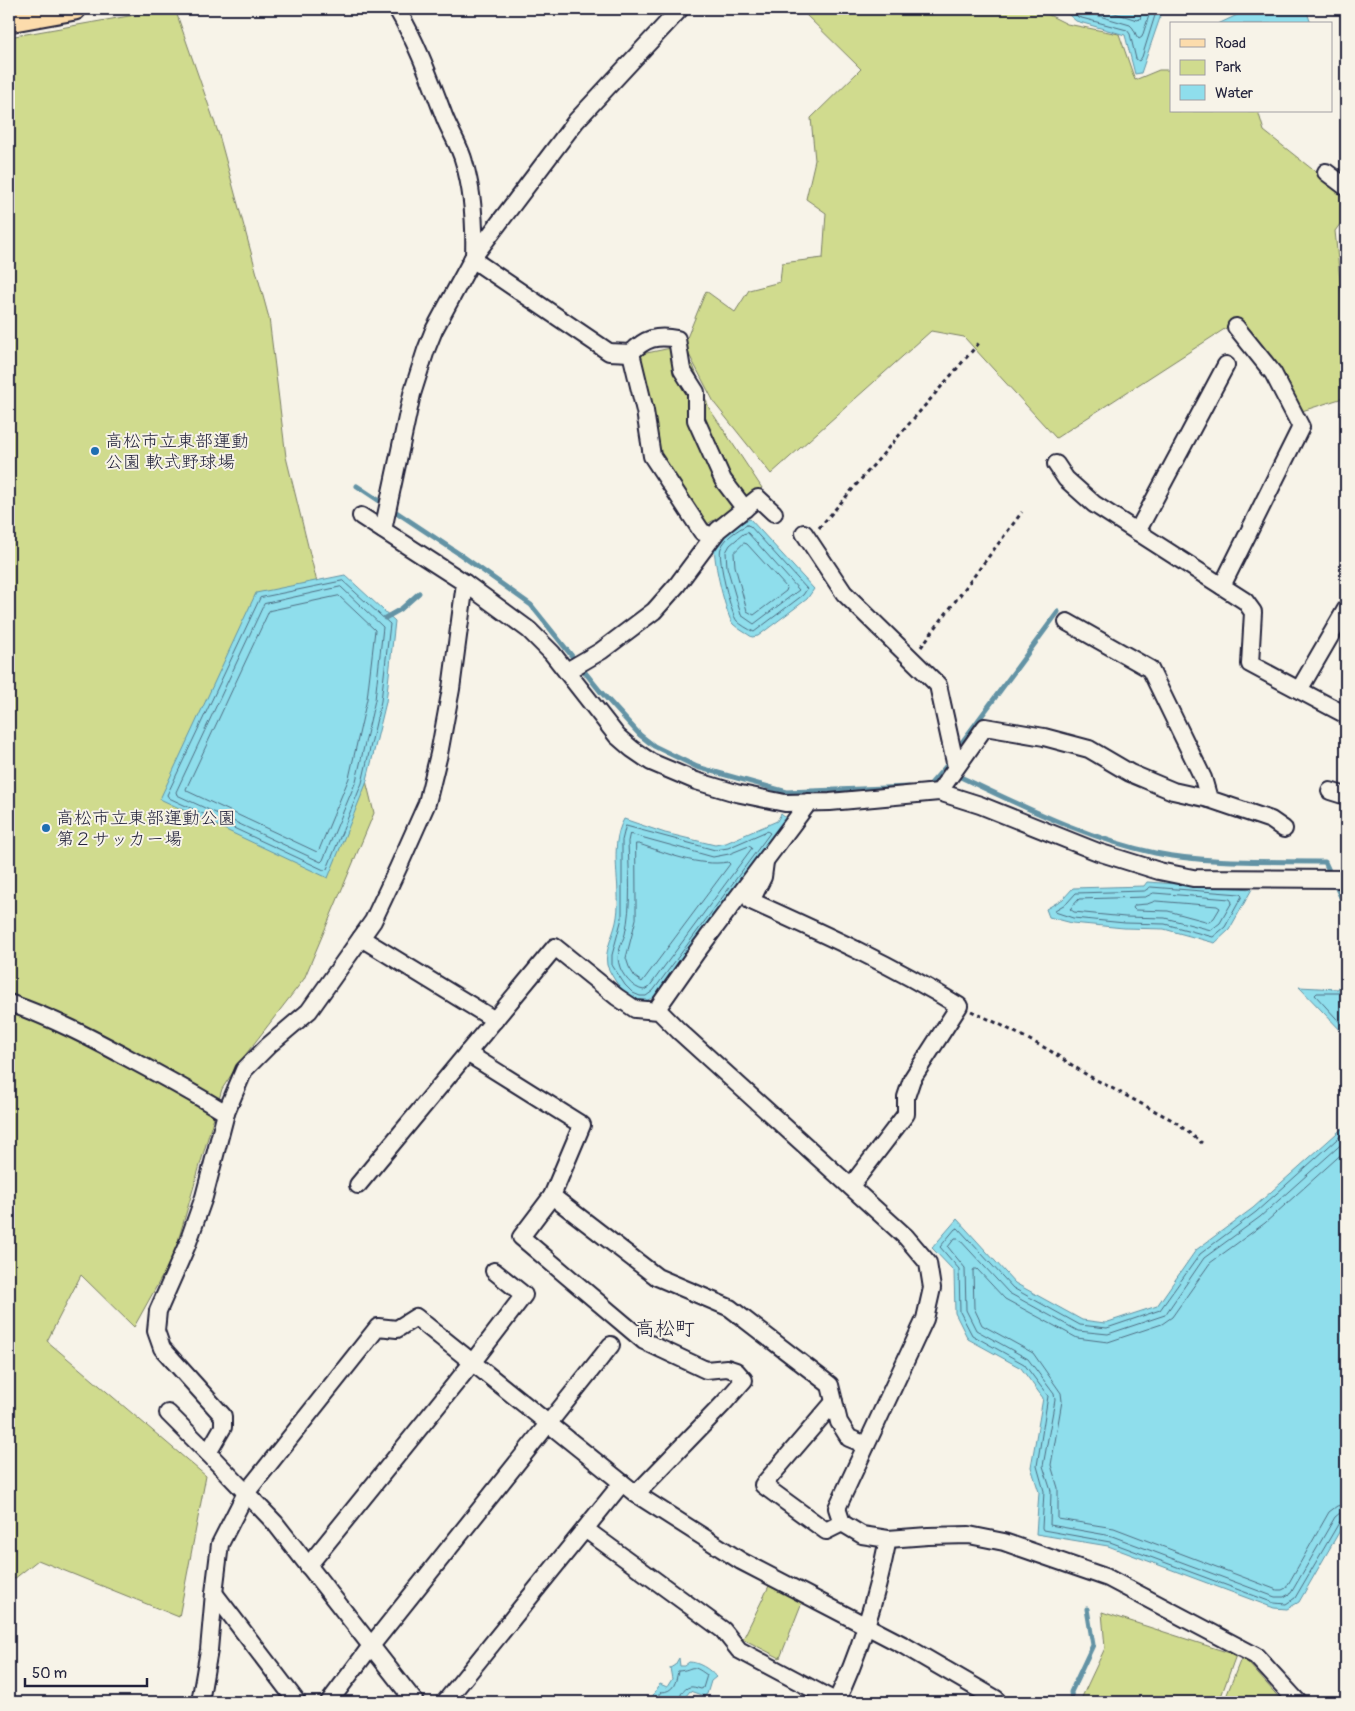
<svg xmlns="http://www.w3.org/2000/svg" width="1355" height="1711" viewBox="0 0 1355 1711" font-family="Pangolin,'Klee One',sans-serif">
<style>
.green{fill:#d0db8e;stroke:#797e64}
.water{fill:#8fdeec;stroke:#6393a5}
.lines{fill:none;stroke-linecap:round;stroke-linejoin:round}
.shore{stroke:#4e6d82;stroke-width:1}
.stream{stroke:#6393a5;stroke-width:5}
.minor-casing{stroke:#22223b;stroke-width:20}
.major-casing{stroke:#22223b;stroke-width:25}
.path{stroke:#22223b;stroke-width:3;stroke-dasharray:4 4;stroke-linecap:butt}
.minor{stroke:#f7f3e8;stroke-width:16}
.major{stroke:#fcdcac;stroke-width:21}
.poi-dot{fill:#1f6fb2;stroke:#f7f3e8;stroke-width:2}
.labels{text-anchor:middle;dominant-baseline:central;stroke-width:4;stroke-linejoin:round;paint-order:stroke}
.poi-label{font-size:18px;fill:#22223b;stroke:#f7f3e8;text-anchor:start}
.quarter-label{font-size:20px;fill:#22223b;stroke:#f7f3e8}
</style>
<rect width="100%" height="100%" fill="#f7f3e8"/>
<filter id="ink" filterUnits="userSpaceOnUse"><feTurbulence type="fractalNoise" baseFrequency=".02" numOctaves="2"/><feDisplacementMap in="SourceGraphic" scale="10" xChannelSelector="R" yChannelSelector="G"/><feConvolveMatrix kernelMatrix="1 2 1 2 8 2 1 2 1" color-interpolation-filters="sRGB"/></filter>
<g filter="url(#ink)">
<g class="green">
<polygon points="169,9 175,9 219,135 269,318 286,457 374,813 304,979 239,1063 222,1089 174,1255 134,1327 81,1275 47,1341 206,1476 179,1617 38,1560 9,1583 9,37"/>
<polygon points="800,9 1037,9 1067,24 1119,34 1135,80 1159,70 1171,70 1171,111 1258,111 1264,131 1346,196 1346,216 1335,231 1344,319 1346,324 1346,397 1302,411 1282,375 1240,319 1056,438 964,337 931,331 771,474 715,404 684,345 706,291 735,312 749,290 780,282 782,263 823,258 826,213 806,199 815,160 811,118 861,69"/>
<polygon points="671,348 693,365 709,408 762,488 735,508 702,527 657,458 637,355"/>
<polygon points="769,1586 802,1602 780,1658 743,1639"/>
<polygon points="1102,1612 1236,1655 1219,1702 1083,1702 1082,1697 1105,1648"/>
<polygon points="1242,1656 1283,1702 1224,1702"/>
</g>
<g class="water">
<polygon points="1062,9 1163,9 1141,73 1135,74 1125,35 1076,21"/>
<polygon points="1250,9 1306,9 1311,24 1218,24"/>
<path d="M 750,519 L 814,589 L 807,599 L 758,636 L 752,637 C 746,633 738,629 733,624 C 727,618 712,557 715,548 C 719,534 737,524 750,519 Z"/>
<polygon points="345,575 395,621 386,702 366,784 328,878 160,799 256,593"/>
<path d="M 781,814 L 788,820 L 657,995 C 639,1008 627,997 616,982 C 613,977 609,971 607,965 C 604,949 615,933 617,917 C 622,885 608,848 624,819 L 665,833 L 715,845 L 726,843 L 777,821 Z"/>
<polygon points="1147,882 1252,889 1229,930 1215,943 1164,929 1124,928 1072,923 1049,917 1046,909 1063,899 1073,888 1144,886"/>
<polygon points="1346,974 1346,1036 1299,987 1338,989"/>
<polygon points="1346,1125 1346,1520 1299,1602 1287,1609 1274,1608 1108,1546 1036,1534 1039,1492 1031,1467 1043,1398 1021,1368 968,1339 955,1313 954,1271 932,1248 957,1219 1015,1283 1082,1320 1105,1323 1157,1306 1196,1250 1253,1208"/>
<path d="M 679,1658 L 680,1666 L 684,1666 L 689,1662 C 698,1662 710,1669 716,1677 L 711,1681 L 707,1694 L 704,1696 L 690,1691 L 686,1696 L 685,1702 L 643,1702 L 645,1698 L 652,1697 L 660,1684 L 667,1687 L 672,1679 L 670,1668 L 675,1665 Z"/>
</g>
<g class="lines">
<g class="shore">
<polyline points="1070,9 1078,17 1127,30 1130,34 1136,59 1139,61 1142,57 1157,9"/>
<path d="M 1079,9 L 1082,11 L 1130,25 C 1135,28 1135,36 1139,39 L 1142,37 L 1151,9"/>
<polyline points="1102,9 1137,20 1140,19 1143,9"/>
<path d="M 747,525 L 750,526 L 807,589 L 803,595 L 754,632 C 748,629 741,625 737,621 C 731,615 717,556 721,548 C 725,538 737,530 747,525 Z"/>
<polygon points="748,533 799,590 754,624 741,615 727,567 726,552 730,545 743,534"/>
<polygon points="744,543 747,544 787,588 786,591 754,615 747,611 735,566 734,553"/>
<polygon points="343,581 390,624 381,701 362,783 327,869 324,870 169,798 167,795 260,598"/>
<polygon points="341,587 383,627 375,700 356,781 323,860 321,862 177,795 176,792 264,604"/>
<polygon points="339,596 375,630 367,699 349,778 319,850 317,852 187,791 186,789 269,611"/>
<polygon points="626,826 715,850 728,848 767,831 770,833 653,991 646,996 640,996 633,993 625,985 612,965 612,955 622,918 622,841"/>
<path d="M 630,834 L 713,857 L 729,854 L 749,846 L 752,848 L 649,987 L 644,990 C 633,989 621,974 619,964 C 616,954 622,943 625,934 C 632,904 629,873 628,842 Z"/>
<path d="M 636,844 L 639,844 C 666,853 699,867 728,862 L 730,864 L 642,982 L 635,977 L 629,967 L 626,958 L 636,919 Z"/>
<polygon points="1151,887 1240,894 1242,896 1225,927 1213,937 1165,924 1125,923 1073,918 1055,912 1055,910 1067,903 1076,893 1144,891"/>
<polygon points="1154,893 1230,899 1232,902 1220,923 1211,930 1165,918 1125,917 1074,912 1070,909 1079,899 1145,897"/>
<polygon points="1156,901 1217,906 1220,908 1214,918 1209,922 1168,911 1135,910 1133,908 1135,905 1147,904"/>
<polyline points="1346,984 1339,993 1317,993 1315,995 1346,1029"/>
<polyline points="1346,1131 1256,1212 1200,1254 1160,1310 1107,1328 1080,1325 1013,1288 958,1228 955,1229 940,1247 959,1269 960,1312 972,1335 1024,1364 1048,1396 1037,1466 1044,1491 1042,1528 1043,1530 1110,1542 1274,1603 1286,1604 1295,1598 1340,1521 1346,1518"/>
<polyline points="1346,1140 1260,1217 1204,1258 1165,1315 1108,1334 1078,1331 1009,1293 958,1238 955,1238 948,1247 965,1268 966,1310 976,1330 1028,1359 1054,1394 1055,1400 1043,1466 1051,1491 1050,1525 1112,1536 1275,1597 1284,1597 1291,1593 1335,1517 1340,1513 1346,1512"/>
<polyline points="1346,1150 1265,1223 1210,1263 1172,1317 1162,1324 1108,1342 1077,1338 1005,1299 977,1269 974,1269 973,1271 974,1308 982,1325 1033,1353 1061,1393 1062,1401 1051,1465 1058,1488 1058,1519 1114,1528 1277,1590 1282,1590 1286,1588 1329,1512 1337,1506 1346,1504"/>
<path d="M 653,1702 L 661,1692 C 674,1692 676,1682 678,1671 C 695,1670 689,1662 707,1675 L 703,1688 L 701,1689 C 691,1686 688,1685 681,1694 L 681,1702"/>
</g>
<g class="stream">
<polyline points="357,486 461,555 531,605 600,691 640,735 654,746 697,767 787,792 909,787"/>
<polyline points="385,618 401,609 419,593"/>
<polyline points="963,741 1058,612"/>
<path d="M 954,774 C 1019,804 1084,838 1155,853 C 1210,864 1269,861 1325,862 L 1346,908"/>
<polyline points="925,786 929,786 949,763"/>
<polyline points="1072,1702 1071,1692 1093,1645 1087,1609"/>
</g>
<defs>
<g id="minor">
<path d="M 397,9 C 417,43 430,79 444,116 C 450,132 460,146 464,162 C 473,192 475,225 474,256"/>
<polyline points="1326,172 1346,187"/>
<path d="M 472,259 L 609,352 L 631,353 C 645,338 657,335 677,339 L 682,370 L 696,392 L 696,420 L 723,480 L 745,509"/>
<polyline points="631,353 645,411 652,456 702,532 713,536"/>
<polyline points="1056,464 1066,479 1094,504 1245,601 1253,612 1250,664 1346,715"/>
<polyline points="361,516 465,583 529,630 552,653 617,736 632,749 651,762 696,781 736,793 785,803 830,802 939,792 980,805 1098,852 1159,871 1193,878 1346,879"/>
<polyline points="383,530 412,394 426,350 434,330 474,256 576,121 680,9"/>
<polyline points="1137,532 1226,365"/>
<polyline points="804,533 844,593 938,685 956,767"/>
<polyline points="1222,586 1301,427 1273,373 1236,327"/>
<polyline points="1067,622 1150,669 1203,778 1209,799"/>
<polyline points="567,671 601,651 654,611 677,585 718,530 758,498 774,513"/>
<polyline points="1299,690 1346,609"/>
<polyline points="1330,791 1346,796"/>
<polyline points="939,792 985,727 1044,737 1089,749 1130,773 1173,791 1209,799 1271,820 1284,829"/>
<path d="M 765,862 L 763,877 L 751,901 C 822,933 893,965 959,1006 L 912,1079 L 906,1097 L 906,1114 L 851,1186"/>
<polyline points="361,938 495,1020"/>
<path d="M 9,1003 C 51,1017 91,1038 130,1059 C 162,1076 195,1094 226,1113"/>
<polyline points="659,1011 659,1006 696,953 809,802"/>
<polyline points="467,1053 582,1125 552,1196 657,1277 730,1308 830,1385 839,1422 849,1438 866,1445"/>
<polyline points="358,1185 555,947 617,997 635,1009 659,1011 679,1031 906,1237 928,1263 932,1288 925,1319 837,1508 842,1523 862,1535 888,1539"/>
<polyline points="552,1196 521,1237 644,1341 706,1370 727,1368 736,1371 744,1380 723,1404 636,1494"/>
<polyline points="834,1402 763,1485 826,1531 842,1523"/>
<polyline points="168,1413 208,1453 275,1523 415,1702"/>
<polyline points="208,1453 223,1427 223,1416 162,1348 156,1331 158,1311 187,1245 204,1197 226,1113 244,1070 269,1045 309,1011 373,921 398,868 427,803 439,754 451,689 465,583"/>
<polyline points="585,1529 723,1630 739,1650 837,1702"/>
<polyline points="308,1566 472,1363 524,1295 494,1271"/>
<polyline points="214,1593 297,1702"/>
<polyline points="200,1702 209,1650 214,1593 220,1544 246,1493 378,1327 397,1329 416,1317 636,1494 741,1561 903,1645 996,1699 995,1702"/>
<polyline points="329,1702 371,1646 611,1345"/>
<polyline points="445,1702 622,1483"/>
<path d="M 836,1702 C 861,1651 877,1594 888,1539 L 928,1536 L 969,1535 L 1004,1542 L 1108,1578 L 1256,1656 L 1298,1702"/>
</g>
<polyline id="major" points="9,21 75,9"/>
</defs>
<use href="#minor" class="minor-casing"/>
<use href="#major" class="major-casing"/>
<g class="path">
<polyline points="819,528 979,343"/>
<polyline points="921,647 1022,512"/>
<polyline points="971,1011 999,1024 1049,1050 1087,1075 1174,1121 1202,1143"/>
</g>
<use href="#minor" class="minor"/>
<use href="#major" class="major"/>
</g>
</g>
<g class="poi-dot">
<circle cx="95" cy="451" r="5"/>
<circle cx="46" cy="828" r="5"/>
</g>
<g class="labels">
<g class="poi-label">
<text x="105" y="441">高松市立東部運動<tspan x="105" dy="21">公園 軟式野球場</tspan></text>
<text x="56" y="818">高松市立東部運動公園<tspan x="56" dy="21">第２サッカー場</tspan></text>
</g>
<g class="quarter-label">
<text x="665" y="1328">高松町</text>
</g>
</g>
<rect width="1355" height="1711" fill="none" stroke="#f7f3e8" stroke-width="30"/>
<rect x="15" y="15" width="1325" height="1681" fill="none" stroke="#22223b" stroke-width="2" filter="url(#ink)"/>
<rect x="1170" y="22" width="162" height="90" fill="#f7f3e8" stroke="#a29fa3"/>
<rect x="1180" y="39" width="25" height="8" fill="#fcdcac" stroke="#a29fa3"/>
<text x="1215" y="48" font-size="15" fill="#22223b">Road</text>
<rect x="1180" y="60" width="25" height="15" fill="#d0db8e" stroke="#a29fa3"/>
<text x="1215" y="72" font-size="15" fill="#22223b">Park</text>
<rect x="1180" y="85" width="25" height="15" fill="#8fdeec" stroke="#a29fa3"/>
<text x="1215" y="98" font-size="15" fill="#22223b">Water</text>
<path d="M25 1678v8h122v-8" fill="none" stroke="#22223b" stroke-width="2.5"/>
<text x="32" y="1678" font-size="15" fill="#22223b" stroke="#f7f3e8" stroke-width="4" paint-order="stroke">50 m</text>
</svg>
